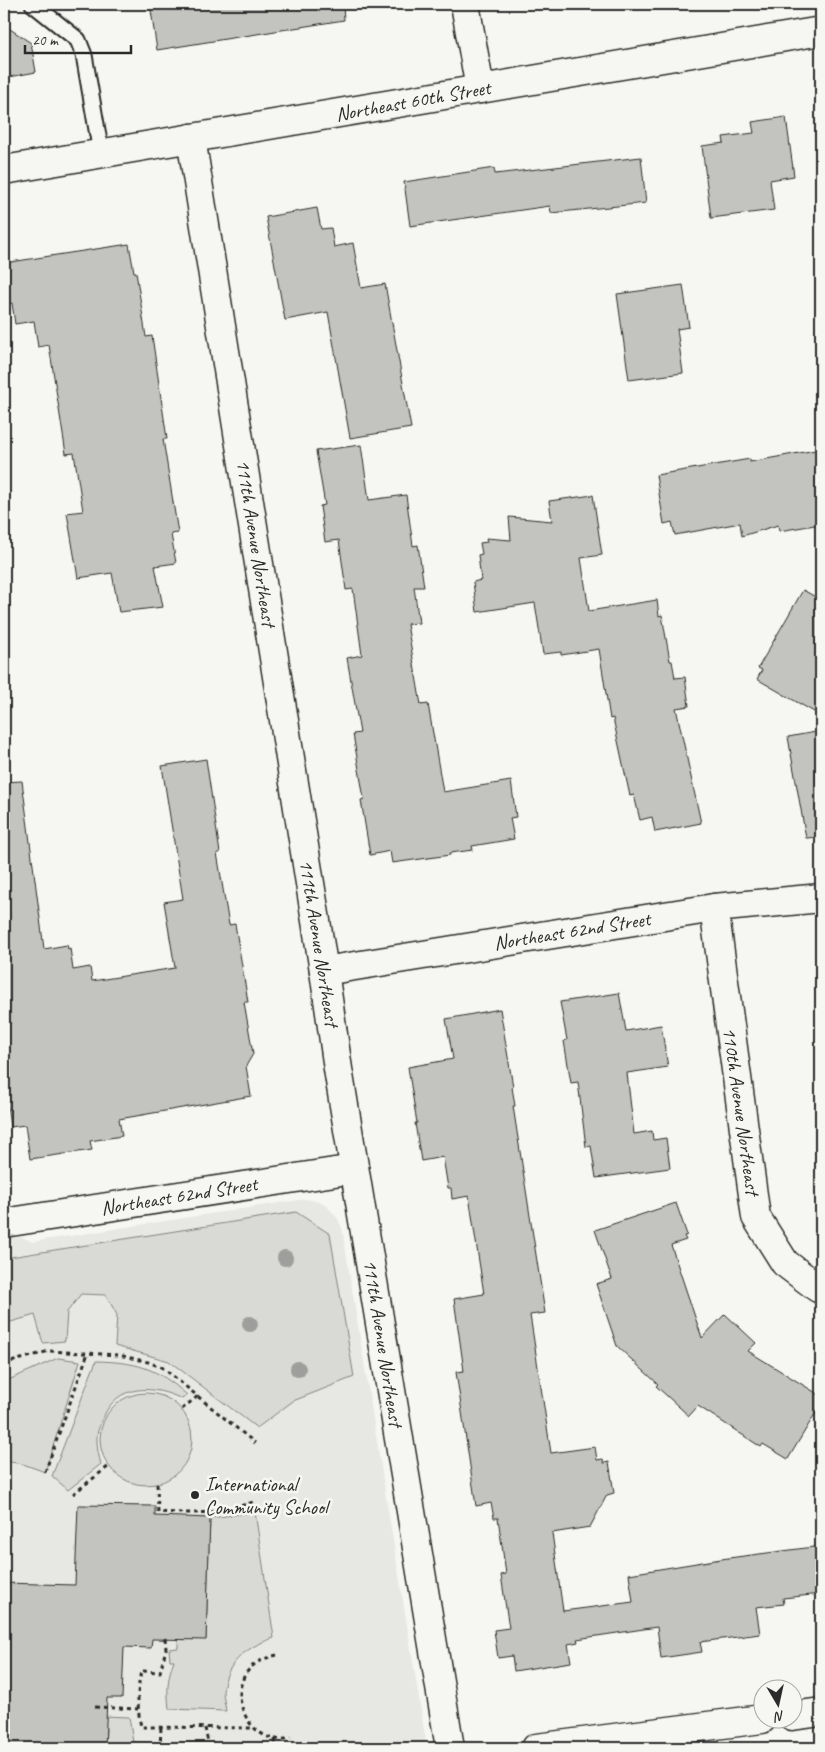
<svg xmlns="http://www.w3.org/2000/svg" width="825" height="1752" viewBox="0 0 825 1752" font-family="Caveat,sans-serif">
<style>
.built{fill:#e7e7e3}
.green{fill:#d9d9d5;stroke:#828280}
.building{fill:#c3c3c0;stroke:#2b2b2b}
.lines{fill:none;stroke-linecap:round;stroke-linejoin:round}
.lane-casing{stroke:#2b2b2b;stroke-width:19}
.street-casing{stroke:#2b2b2b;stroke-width:31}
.path{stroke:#2b2b2b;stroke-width:3;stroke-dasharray:4 4;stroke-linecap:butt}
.lane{stroke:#f6f6f2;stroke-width:15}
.street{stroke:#f6f6f2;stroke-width:28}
.tree{fill:#9e9e9c}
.poi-dot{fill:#2b2b2b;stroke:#f6f6f2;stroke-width:2}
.labels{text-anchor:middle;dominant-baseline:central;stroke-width:5;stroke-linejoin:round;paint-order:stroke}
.street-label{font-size:20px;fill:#2b2b2b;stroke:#f6f6f2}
.poi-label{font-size:20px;fill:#2b2b2b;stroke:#f6f6f2;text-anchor:start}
</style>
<rect width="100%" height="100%" fill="#f6f6f2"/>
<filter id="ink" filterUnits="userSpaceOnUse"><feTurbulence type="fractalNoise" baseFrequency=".02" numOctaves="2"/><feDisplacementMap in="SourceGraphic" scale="10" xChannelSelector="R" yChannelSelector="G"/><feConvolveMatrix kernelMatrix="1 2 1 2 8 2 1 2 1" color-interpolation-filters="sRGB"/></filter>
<g filter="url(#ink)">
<polygon class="built" points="305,1199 320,1202 327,1206 338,1219 342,1228 427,1748 4,1748 4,1239 22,1237 32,1242"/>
<g class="green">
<polygon points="296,1212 330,1234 354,1377 293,1401 257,1428 169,1361 115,1346 117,1315 106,1295 81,1294 67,1312 65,1341 43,1343 35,1315 4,1324 4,1258"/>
<polygon points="58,1358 80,1361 45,1472 23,1464 4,1461 4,1382"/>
<path d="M 96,1361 C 136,1362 156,1367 187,1395 L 182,1399 C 153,1385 117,1383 103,1418 C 100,1425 96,1433 97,1441 C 97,1449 99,1457 101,1464 L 68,1490 L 52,1476 Z"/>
<circle cx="146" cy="1439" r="46"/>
<path d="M 255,1512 L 274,1638 C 249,1646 226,1661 223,1691 C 223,1697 225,1704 226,1711 L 169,1709 C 167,1690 167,1679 174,1660 L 170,1660 L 169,1649 L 178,1648 L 178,1639 L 206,1639 L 210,1518 Z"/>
<polygon points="102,1716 129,1717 133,1742 148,1743 148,1748 105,1748 106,1729"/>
<polygon points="166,1742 246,1744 255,1748 165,1748"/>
</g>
<g class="building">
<polygon points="150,4 343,4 344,20 157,50"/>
<polygon points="4,25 31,43 36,72 4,78"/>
<polygon points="786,117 794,176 770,180 774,210 711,218 702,146 724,143 723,137 754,133 752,122"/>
<polygon points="641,157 646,203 551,213 550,206 410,226 404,182 494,168 495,174"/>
<polygon points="317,208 321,229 331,228 334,247 353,243 361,288 385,284 411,428 350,438 328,312 285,320 266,217"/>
<polygon points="129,244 134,272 136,272 146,337 152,336 167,439 163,439 178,533 171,534 176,563 155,566 163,607 119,612 112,573 78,578 67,513 83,511 74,453 66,454 49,345 38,347 34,321 15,324 12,303 4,304 4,263"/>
<polygon points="683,285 689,327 677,329 683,373 629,380 617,294"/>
<polygon points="361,445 369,500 406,495 413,546 418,545 424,587 414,587 419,623 407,624 421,705 428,704 443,792 511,781 516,817 510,818 514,839 472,846 473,850 450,853 450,855 392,863 390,851 370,855 361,800 364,799 353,734 360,733 347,658 362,655 353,589 346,590 339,540 325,542 320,506 325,505 316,451"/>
<polygon points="821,449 821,524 779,531 778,525 742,536 740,523 675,535 672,522 664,524 656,475 750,459 750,462"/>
<polygon points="593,495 602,555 581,558 589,611 657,600 659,616 662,615 670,661 672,661 675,678 685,677 689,706 676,708 701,823 655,832 652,817 640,820 634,795 630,796 613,718 610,719 599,649 561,655 561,652 543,654 535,603 477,612 473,582 481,580 478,555 482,554 480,543 487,542 486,538 511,540 509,517 552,521 549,501"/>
<polygon points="803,590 821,600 821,716 757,679 762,670 758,668"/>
<polygon points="821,731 821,837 806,838 788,737"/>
<polygon points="206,759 220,853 217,853 229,925 235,924 248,1002 244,1002 253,1054 246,1066 251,1096 119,1119 122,1136 90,1141 92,1150 30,1159 25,1125 10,1127 4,1081 4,782 22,781 44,949 67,945 68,949 70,948 73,970 90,967 92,981 175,968 164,902 183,899 162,766"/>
<polygon points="619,993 626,1031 661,1025 668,1067 627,1073 634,1134 652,1131 653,1140 666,1138 670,1168 596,1178 591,1146 586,1147 578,1082 571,1083 564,1041 567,1040 560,1002"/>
<polygon points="500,1009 513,1087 512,1087 515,1106 513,1106 545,1313 530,1315 551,1453 595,1447 597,1460 603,1459 604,1463 609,1462 614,1493 607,1495 590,1527 552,1533 563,1611 633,1602 629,1574 721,1559 821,1546 821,1594 783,1598 784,1604 756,1607 760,1634 700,1642 702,1652 661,1658 657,1627 577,1639 578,1642 568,1644 571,1662 514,1671 512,1656 498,1658 494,1630 509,1628 501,1575 506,1574 498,1518 494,1518 491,1503 476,1506 456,1372 464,1371 454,1299 484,1294 469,1196 452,1199 451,1188 448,1188 443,1157 421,1161 415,1123 417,1123 408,1067 453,1059 446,1019"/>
<polygon points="676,1203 687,1235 684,1236 686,1240 671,1245 702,1338 725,1314 756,1343 748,1351 821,1396 821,1404 788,1459 763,1444 761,1447 698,1406 689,1416 656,1386 658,1384 617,1346 596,1284 612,1279 595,1230"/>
<polygon points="78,1505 155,1506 155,1516 210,1518 206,1640 152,1639 151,1648 124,1647 122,1698 107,1698 105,1748 4,1748 4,1583 75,1585"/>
</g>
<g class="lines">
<defs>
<polyline id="lane" points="33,4 78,40 84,55 101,153"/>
<g id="street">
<polyline points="465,4 480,89"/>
<polyline points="191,138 324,971 338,1069 450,1748"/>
<polyline points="4,170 821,31"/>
<polyline points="714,908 756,1217 785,1263 818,1288 821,1289"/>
<polyline points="324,971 714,908 821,898"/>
<polyline points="4,1223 354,1169"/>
<polyline points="792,1716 821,1712"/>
<polyline points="536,1748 762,1719"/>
</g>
</defs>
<use href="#lane" class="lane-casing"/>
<use href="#street" class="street-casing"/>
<g class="path">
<polyline points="4,1364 49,1351 119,1355 148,1362 163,1368 255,1443"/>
<polyline points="182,1409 198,1396"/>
<polyline points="45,1472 88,1353"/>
<path d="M 157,1484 L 158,1512 C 195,1514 217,1514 253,1502"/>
<polyline points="73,1494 109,1466"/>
<path d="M 165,1638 L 166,1649 L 160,1672 L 141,1671 C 137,1690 137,1707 141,1727 L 254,1728"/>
<path d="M 277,1655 C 264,1658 252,1663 245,1675 C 231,1699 248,1735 276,1739 C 281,1740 286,1739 291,1738"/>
<polyline points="95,1707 138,1709"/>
<polyline points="205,1728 209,1748"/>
<polyline points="275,1739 276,1748"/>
<polyline points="160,1748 161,1727"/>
</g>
<use href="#lane" class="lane"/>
<use href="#street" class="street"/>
</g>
<g class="tree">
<circle cx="285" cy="1258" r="8"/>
<circle cx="250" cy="1324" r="8"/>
<circle cx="298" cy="1369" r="8"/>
</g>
</g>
<circle class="poi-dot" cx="195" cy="1495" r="5"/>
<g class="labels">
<g class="street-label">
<text transform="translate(413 101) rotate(-10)">Northeast 60th Street</text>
<text transform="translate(256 543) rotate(81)">111th Avenue Northeast</text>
<text transform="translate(572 931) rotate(-9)">Northeast 62nd Street</text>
<text transform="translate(319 943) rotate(81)">111th Avenue Northeast</text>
<text transform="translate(741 1111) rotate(82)">110th Avenue Northeast</text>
<text transform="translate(179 1196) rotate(-9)">Northeast 62nd Street</text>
<text transform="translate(383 1343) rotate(81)">111th Avenue Northeast</text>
</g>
<g class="poi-label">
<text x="205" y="1484">International<tspan x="205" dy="23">Community School</tspan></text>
</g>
</g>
<rect width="825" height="1752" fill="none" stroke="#f6f6f2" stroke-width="20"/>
<rect x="10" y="10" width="805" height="1732" fill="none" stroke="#2b2b2b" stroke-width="2" filter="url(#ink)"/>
<g transform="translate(778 1704) rotate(171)"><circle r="24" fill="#f6f6f2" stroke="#a5a5a2"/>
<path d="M0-4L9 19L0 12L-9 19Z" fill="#2b2b2b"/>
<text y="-8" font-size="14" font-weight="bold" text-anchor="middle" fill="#2b2b2b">N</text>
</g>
<path d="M25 45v8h106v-8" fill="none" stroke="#2b2b2b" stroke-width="2.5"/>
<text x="32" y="45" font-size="15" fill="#2b2b2b" stroke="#f6f6f2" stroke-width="4" paint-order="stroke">20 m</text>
</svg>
